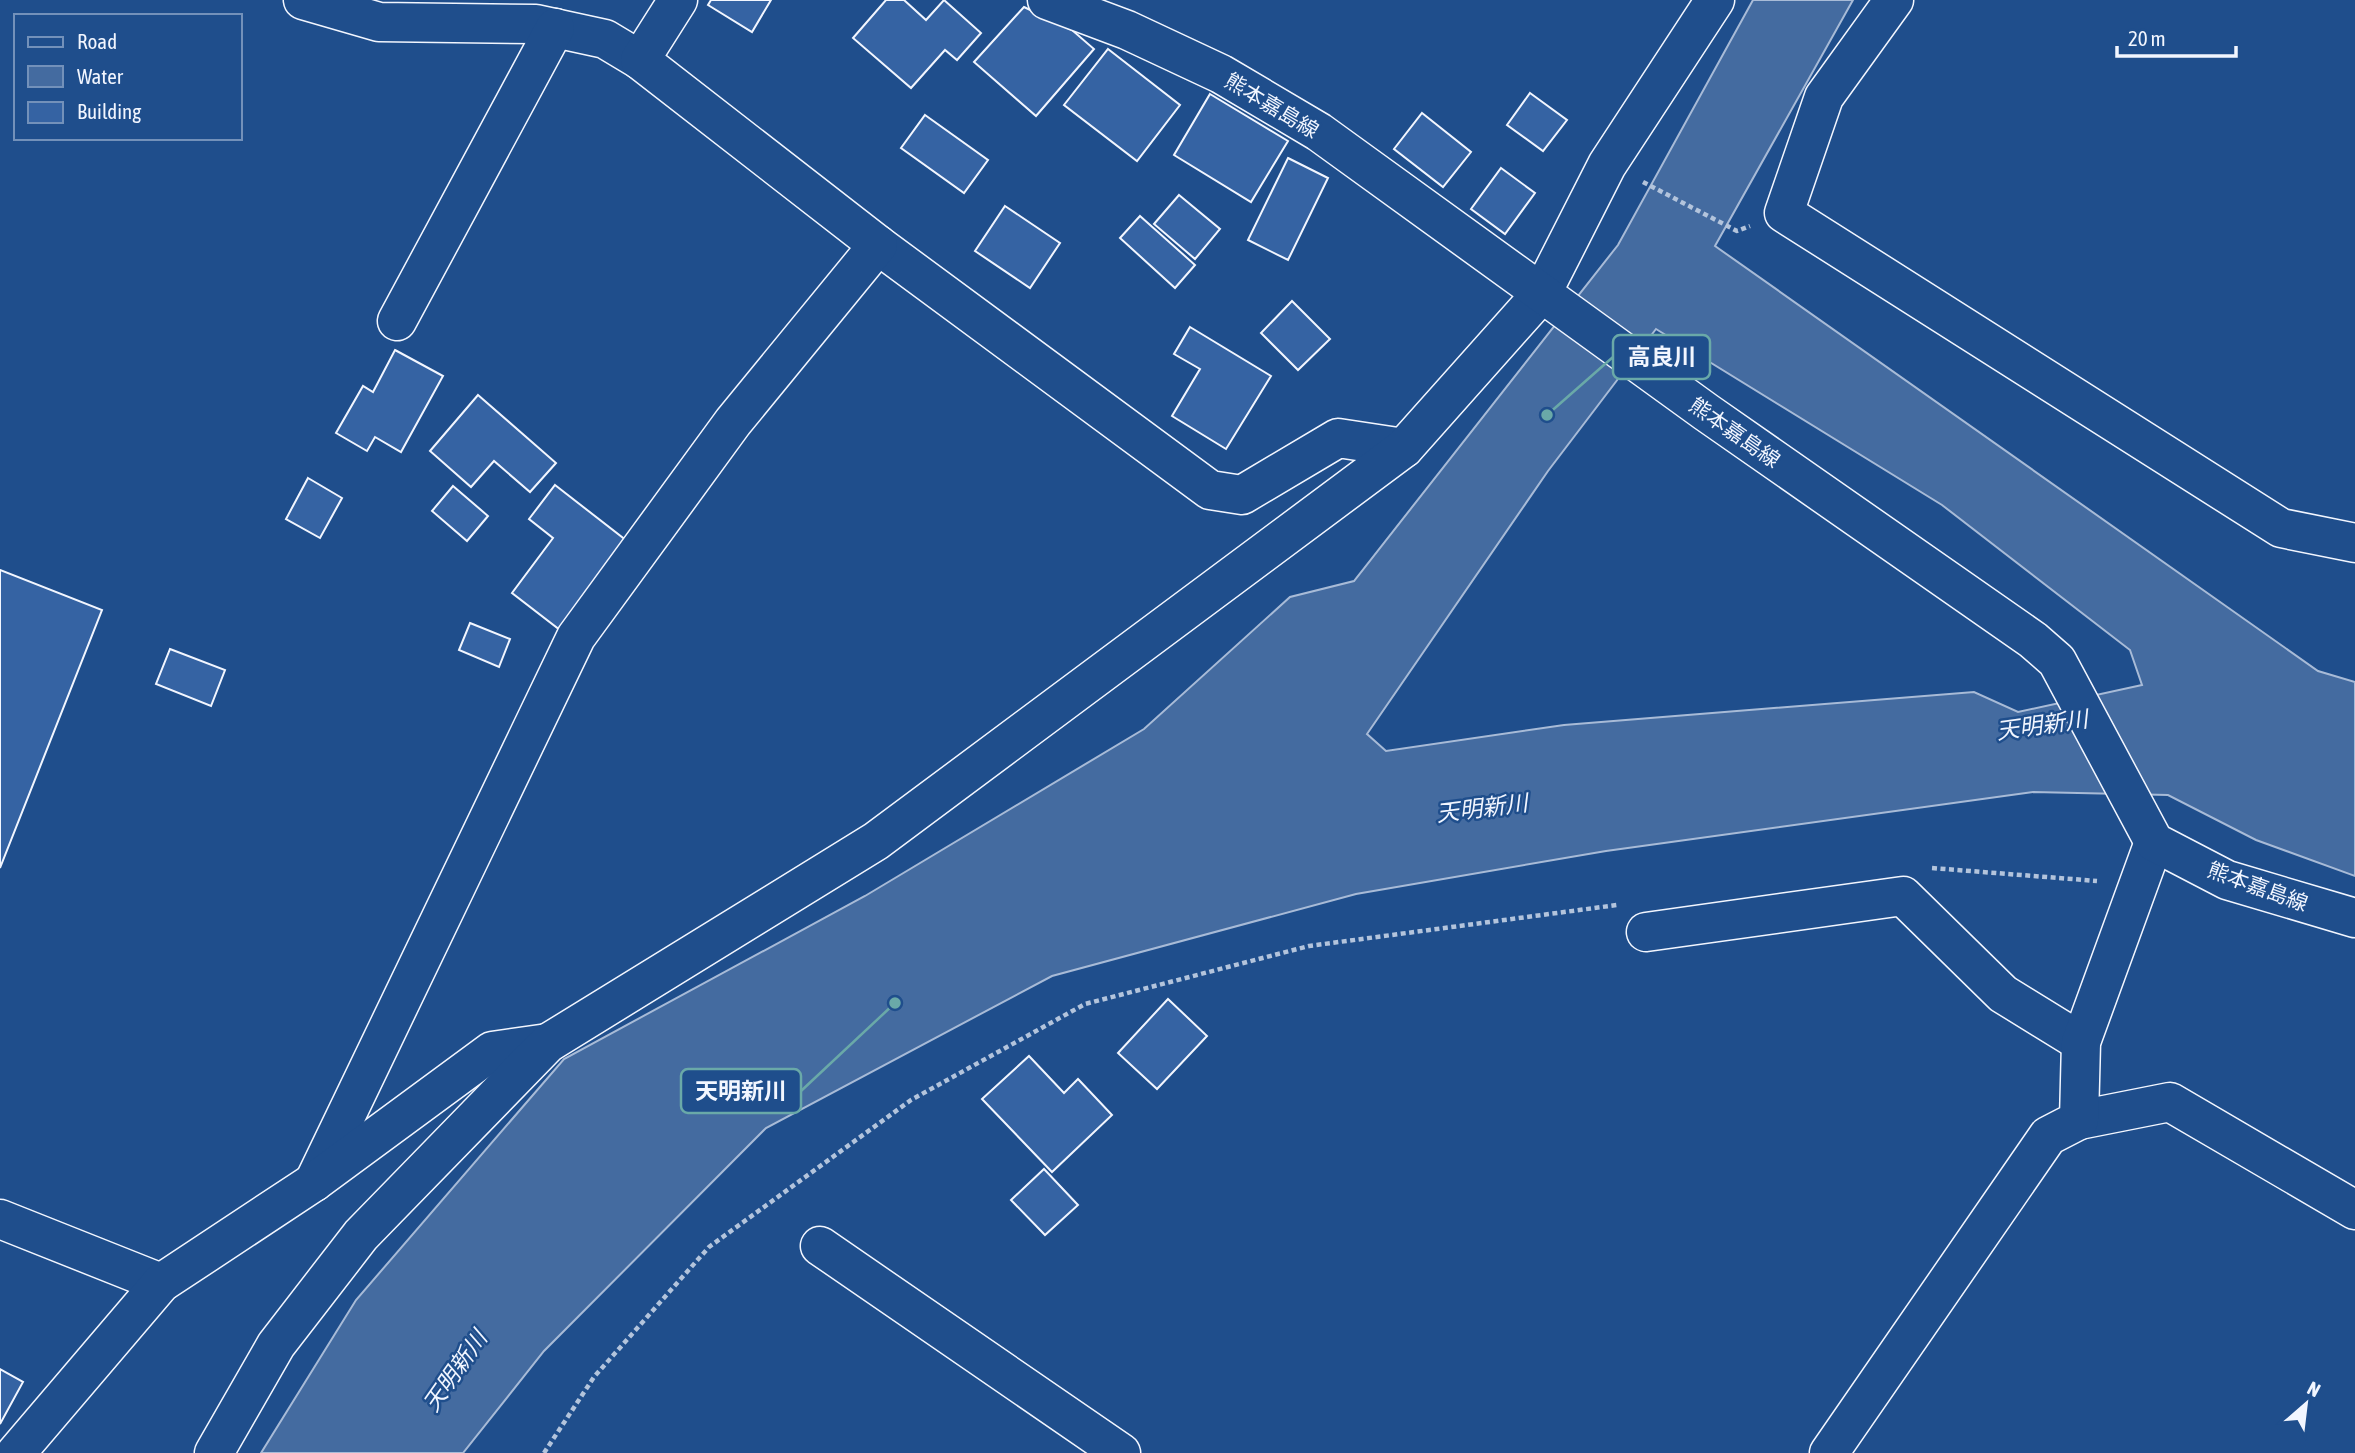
<svg xmlns="http://www.w3.org/2000/svg" width="2355" height="1453" viewBox="0 0 2355 1453" font-family="'Asap Condensed','Noto Sans JP',sans-serif">
<style>
.water{fill:#446ba0;stroke:#a8bbd7;stroke-width:2;fill-rule:evenodd}
.building{fill:#3563a3;stroke:#f2f6ff;stroke-width:2}
.lines{fill:none;stroke-linecap:round;stroke-linejoin:round}
.minor-casing{stroke:#f2f6ff;stroke-width:41}
.major-casing{stroke:#f2f6ff;stroke-width:41}
.path{stroke:#b3c4dc;stroke-width:4.5;stroke-dasharray:5 3.5;stroke-linecap:butt}
.minor{stroke:#1f4e8c;stroke-width:38}
.major{stroke:#1f4e8c;stroke-width:38}
.labels{text-anchor:middle;dominant-baseline:central;stroke-width:5;stroke-linejoin:round;paint-order:stroke}
.street-label{font-size:21px;fill:#f2f6ff;stroke:#1f4e8c}
.water-label{font-size:23px;font-style:italic;fill:#f2f6ff;stroke:#1f4e8c}
.leader{fill:none;stroke:#6aa9a8;stroke-width:2.5}
.callout-dot{fill:#6aa9a8;stroke:#1f4e8c;stroke-width:2.5}
.callout{fill:#1f4e8c;stroke:#6aa9a8;stroke-width:2.5}
.callout-label{font-size:23px;text-anchor:middle;font-weight:bold;fill:#f2f6ff}
</style>
<rect width="100%" height="100%" fill="#1f4e8c"/>
<path class="water" d="M 1753,0 L 1853,0 L 1715,246 L 2318,671 L 2355,682 L 2355,876 L 2256,840 L 2168,795 L 2033,792 L 1606,851 L 1356,894 L 1052,976 L 766,1128 L 544,1351 L 463,1453 L 261,1453 L 356,1300 L 564,1059 L 865,896 L 1144,729 L 1290,597 L 1354,581 L 1618,245 ZM 1656,329 L 1942,505 L 2130,650 L 2142,685 L 2018,712 L 1974,692 L 1564,725 L 1386,751 L 1367,734 L 1548,471 Z"/>
<g class="building">
<polygon points="711,0 771,0 752,32 708,5"/>
<polygon points="886,0 904,0 926,20 944,0 981,33 957,60 945,50 911,88 853,38"/>
<polygon points="1024,7 1072,30 1094,49 1036,116 974,62"/>
<polygon points="1108,49 1180,105 1137,161 1064,105"/>
<polygon points="1530,93 1567,120 1543,151 1507,125"/>
<polygon points="1210,94 1288,141 1251,202 1174,155"/>
<polygon points="1422,113 1471,152 1443,187 1394,149"/>
<polygon points="925,115 988,160 964,193 901,148"/>
<polygon points="1288,158 1328,178 1288,260 1248,240"/>
<polygon points="1501,168 1535,193 1505,234 1471,209"/>
<polygon points="1179,195 1220,229 1195,259 1154,224"/>
<polygon points="1005,206 1060,243 1030,288 975,251"/>
<polygon points="1140,216 1195,265 1175,288 1120,238"/>
<polygon points="1292,301 1330,339 1298,370 1261,333"/>
<polygon points="1190,327 1271,376 1226,449 1172,416 1200,369 1174,354"/>
<polygon points="395,350 443,376 401,452 375,437 367,451 336,433 363,386 373,392"/>
<polygon points="478,395 556,463 530,492 494,461 471,487 430,451"/>
<polygon points="308,478 342,498 320,538 286,519"/>
<polygon points="555,485 627,541 560,630 512,593 553,538 529,519"/>
<polygon points="453,486 488,516 467,541 432,511"/>
<polygon points="0,570 102,610 0,868"/>
<polygon points="470,623 510,639 499,667 459,650"/>
<polygon points="170,649 225,670 211,706 156,684"/>
<polygon points="1168,999 1207,1036 1157,1089 1118,1053"/>
<polygon points="1029,1056 1064,1093 1078,1079 1112,1115 1052,1172 982,1099"/>
<polygon points="1044,1169 1078,1205 1045,1235 1011,1200"/>
<polygon points="0,1369 23,1382 0,1424"/>
</g>
<g class="lines">
<defs>
<g id="minor">
<polyline points="303,0 379,22 536,24 605,39 640,60"/>
<polyline points="1894,0 1824,97 1784,213 2281,528 2355,543"/>
<polyline points="878,245 1210,490 1242,495 1338,438 1404,448"/>
<polyline points="397,321 555,28"/>
<polyline points="1646,932 1903,896 2003,994 2081,1042"/>
<polyline points="2079,1120 2170,1102 2355,1210"/>
<polyline points="314,1182 576,637 733,422 878,245 640,60 678,0"/>
<polyline points="0,1219 161,1283"/>
<polyline points="820,1246 1121,1453"/>
<polyline points="16,1453 161,1283 314,1182 492,1051 548,1043"/>
<polyline points="214,1453 276,1345 361,1235 548,1043 876,841 1404,448 1542,293 1607,165 1715,0"/>
<polyline points="1829,1453 2048,1136 2079,1120 2081,1042 2154,842"/>
</g>
<polyline id="major" points="1047,0 1127,30 1221,74 1319,132 1706,412 2033,640 2057,661 2154,842 2227,880 2355,918"/>
</defs>
<use href="#minor" class="minor-casing"/>
<use href="#major" class="major-casing"/>
<g class="path">
<polyline points="1643,182 1737,231 1750,226"/>
<polyline points="1932,868 2097,881"/>
<polyline points="544,1453 594,1377 709,1247 911,1100 1085,1004 1309,946 1617,905"/>
</g>
<use href="#minor" class="minor"/>
<use href="#major" class="major"/>
</g>
<g class="labels">
<g class="street-label">
<text transform="translate(1272 105) rotate(31)">熊本嘉島線</text>
<text transform="translate(1735 432) rotate(35)">熊本嘉島線</text>
<text transform="translate(2258 886) rotate(20)">熊本嘉島線</text>
</g>
<g class="water-label">
<text transform="translate(2042 725) rotate(-8)">天明新川</text>
<text transform="translate(1482 808) rotate(-7)">天明新川</text>
<text transform="translate(455 1371) rotate(-55)">天明新川</text>
</g>
</g>
<path class="leader" d="M1547 415L1613 357M895 1003L801 1091"/>
<g class="callout-dot">
<circle cx="1547" cy="415" r="7"/>
<circle cx="895" cy="1003" r="7"/>
</g>
<g class="callout">
<rect x="1613" y="335" width="97" height="44" rx="7"/>
<rect x="681" y="1069" width="120" height="44" rx="7"/>
</g>
<g class="callout-label">
<text x="1662" y="365">高良川</text>
<text x="741" y="1099">天明新川</text>
</g>
<rect x="14" y="14" width="228" height="126" fill="#1f4e8c" stroke="#7391ba" stroke-width="2"/>
<rect x="28" y="37" width="35" height="10" fill="#1f4e8c" stroke="#7391ba" stroke-width="2"/>
<text x="77" y="49" font-size="21" fill="#f2f6ff">Road</text>
<rect x="28" y="66" width="35" height="21" fill="#446ba0" stroke="#7391ba" stroke-width="2"/>
<text x="77" y="84" font-size="21" fill="#f2f6ff">Water</text>
<rect x="28" y="102" width="35" height="21" fill="#3563a3" stroke="#7391ba" stroke-width="2"/>
<text x="77" y="119" font-size="21" fill="#f2f6ff">Building</text>
<g transform="translate(2306 1404) rotate(28)" stroke="#1f4e8c" stroke-width="5" paint-order="stroke">
<path d="M0-5L12 26L0 18L-12 26Z" fill="#f2f6ff"/>
<text y="-10" font-size="19" font-weight="bold" text-anchor="middle" fill="#f2f6ff">N</text>
</g>
<path d="M2117 46v10h119v-10" fill="none" stroke="#f2f6ff" stroke-width="3.5"/>
<text x="2128" y="46" font-size="21" fill="#f2f6ff" stroke="#1f4e8c" stroke-width="5" paint-order="stroke">20 m</text>
</svg>
